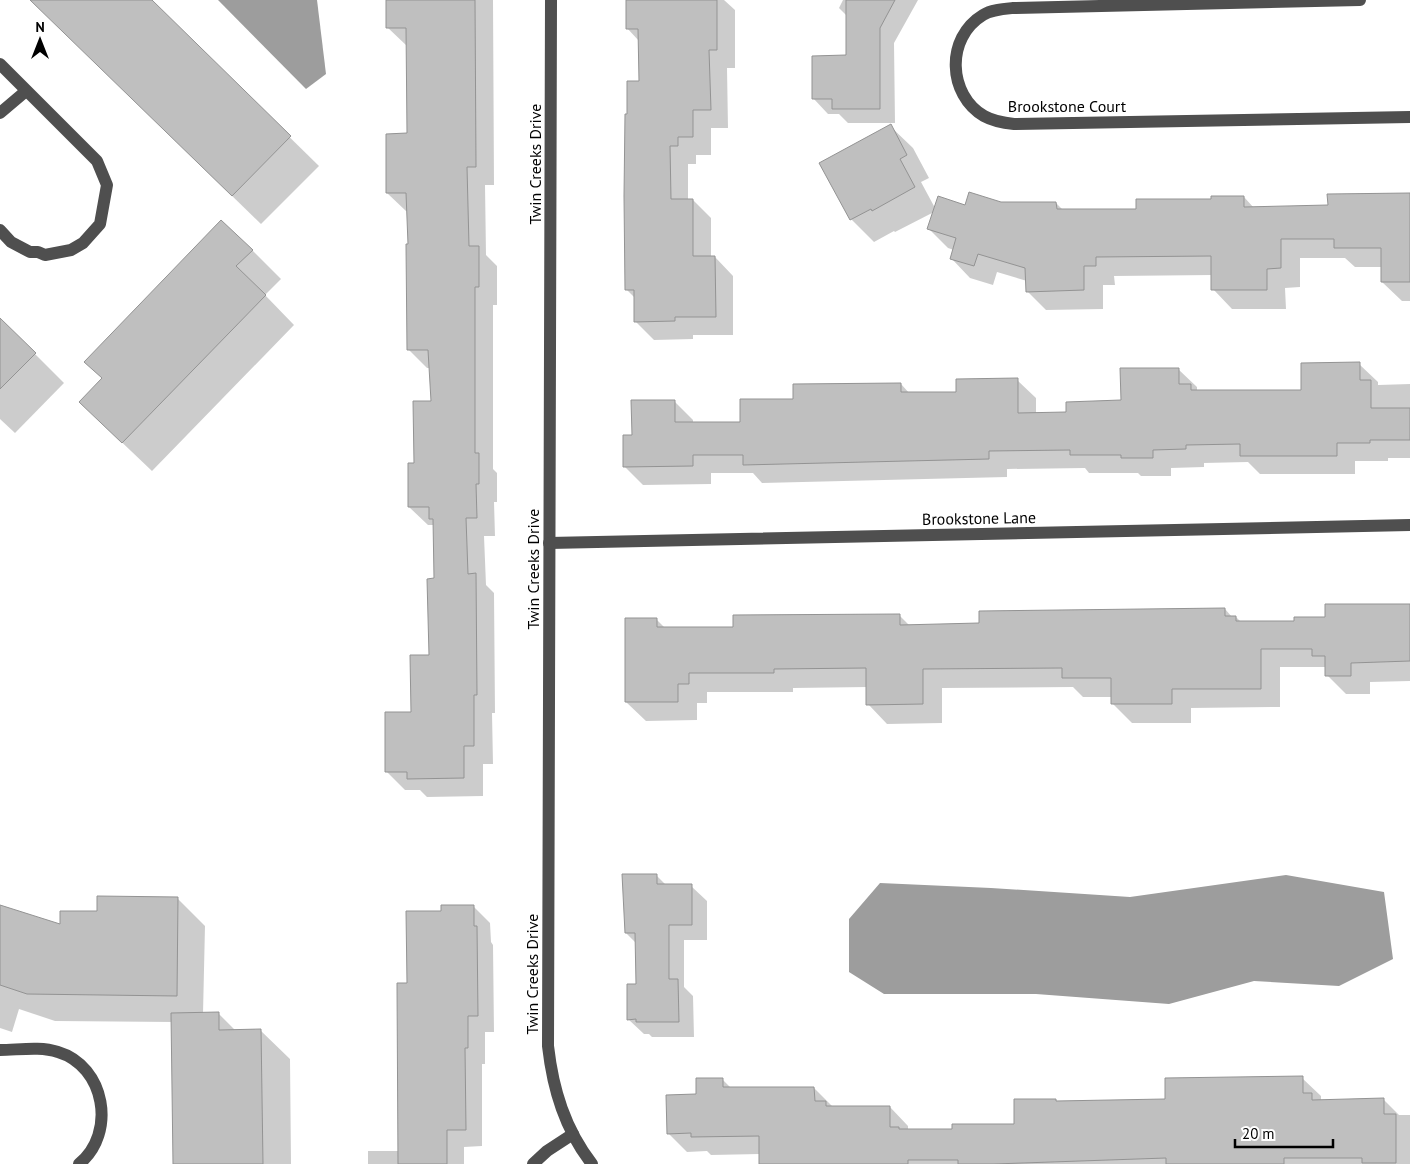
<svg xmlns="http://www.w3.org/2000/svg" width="1410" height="1164" viewBox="0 0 1410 1164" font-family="'PT Sans',sans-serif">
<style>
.water{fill:#9d9d9d}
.shadow{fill:#0003}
.building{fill:#bfbfbf;stroke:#939393}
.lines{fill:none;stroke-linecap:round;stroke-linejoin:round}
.minor{stroke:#4f4f4f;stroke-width:12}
.labels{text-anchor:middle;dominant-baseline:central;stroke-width:5;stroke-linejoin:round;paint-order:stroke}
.street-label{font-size:16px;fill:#000;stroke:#fff}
</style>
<rect width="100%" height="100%" fill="#fff"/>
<g class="water">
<polygon points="218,0 317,0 326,74 306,89"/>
<polygon points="1286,875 1384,892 1393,959 1339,986 1254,981 1169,1004 1036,994 884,994 849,972 849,919 880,883 991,888 1130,897"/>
</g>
<g class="shadow">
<polygon points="31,0 150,0 319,166 261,224"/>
<polygon points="387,0 493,0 494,185 485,185 486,255 497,266 497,305 493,305 493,469 497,473 497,502 494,502 495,536 484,536 486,585 494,593 495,713 492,713 493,764 483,764 483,796 427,797 420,790 405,790 386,771 412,713 430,656 435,579 434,525 428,525 409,507 416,464 432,402 431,368 427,368 408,349 410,245 408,211 406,211 387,193 408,135 407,46 387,27"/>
<polygon points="626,0 724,0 735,10 735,68 727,68 728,128 711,128 711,155 696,155 696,164 688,164 688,200 693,200 711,218 711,257 715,257 733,276 733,335 693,335 693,339 654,340 635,321 635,298 627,290 629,115 640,82 639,41 627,28"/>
<polygon points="843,0 918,0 894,43 895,123 848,123 839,114 828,114 813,98 847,57 847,16 839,8"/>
<polygon points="890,126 913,148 929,178 921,182 935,208 1000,204 1056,203 1063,210 1137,210 1244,197 1254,208 1329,206 1410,195 1410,301 1402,301 1382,282 1382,267 1355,267 1345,258 1300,258 1300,287 1285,288 1286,309 1232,309 1213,289 1213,275 1114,276 1115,285 1103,285 1103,309 1046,310 1027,291 1027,281 997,272 993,285 970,278 951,258 954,250 948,248 929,229 934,212 895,232 894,231 874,242 851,219"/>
<polygon points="252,250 281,279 265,295 294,325 152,471 110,431 103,379 86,362"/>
<polygon points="0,319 64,383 15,433 0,419"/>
<polygon points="1359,364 1378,382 1378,385 1410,384 1410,458 1388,458 1388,461 1355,461 1355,474 1260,474 1248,462 1204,463 1204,467 1171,468 1171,476 1141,476 1138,473 1089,473 1085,468 1007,469 1007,477 762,483 753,473 711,473 711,484 643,485 625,467 633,436 674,401 693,420 693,423 741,423 794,401 901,384 910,394 957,394 1017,380 1036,398 1036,414 1068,414 1122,401 1178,369 1197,387 1197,392 1303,392"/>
<polygon points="1410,604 1410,681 1370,682 1370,694 1346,694 1327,675 1325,667 1280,667 1280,707 1191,708 1191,723 1132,723 1113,704 1112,697 1083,697 1073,687 942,688 942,723 887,724 868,704 868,687 793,688 793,692 707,692 707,703 697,703 697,720 646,721 626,702 657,620 665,628 734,628 899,615 910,626 980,624 1225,609 1232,617 1236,617 1241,622 1295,622"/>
<polygon points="656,875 667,886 691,886 707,901 707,940 684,940 684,987 693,996 694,1037 652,1037 649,1034 644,1034 628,1019 637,985 636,943 626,933"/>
<polygon points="178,899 205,926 203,1014 218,1013 236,1031 260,1030 290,1059 291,1164 174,1164 173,1022 55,1021 19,1009 12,1032 0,1028 0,907 61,926 98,913"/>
<polygon points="473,906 490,923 491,942 493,945 494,1032 485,1032 485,1064 482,1064 482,1146 464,1147 464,1164 368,1164 368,1151 399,1151 408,984 442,913"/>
<polygon points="1302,1078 1321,1096 1321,1101 1383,1099 1399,1115 1410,1115 1410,1164 760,1164 760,1154 711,1155 707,1151 687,1152 668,1133 698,1095 722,1079 731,1088 814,1088 833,1107 890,1107 908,1126 908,1130 953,1130 1016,1125 1056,1100 1058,1102 1167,1100"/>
</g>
<g class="building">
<polygon points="30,0 152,0 291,136 232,196"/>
<polygon points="386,0 475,0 476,167 467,167 469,246 479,246 479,287 475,287 475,453 479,453 479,484 476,484 477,518 466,518 468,574 476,573 477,695 474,695 474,746 464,746 464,778 407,779 407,772 385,772 385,712 411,712 410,655 429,655 427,579 434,578 433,519 429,519 429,507 408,507 408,463 414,463 413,401 431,401 428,350 407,350 406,244 408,244 406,193 386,193 386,134 407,133 406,28 386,28"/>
<polygon points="626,0 717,0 717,50 709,50 711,110 693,110 693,137 678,137 678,146 670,146 671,199 693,199 693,256 715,256 716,317 675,317 675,321 634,322 634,290 625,290 624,196 625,114 627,114 627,81 639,81 638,29 626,29"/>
<polygon points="846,0 895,0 880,28 880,109 832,109 832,99 812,99 812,56 846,55"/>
<polygon points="891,124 907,155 900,159 915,187 872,211 871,209 850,220 819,163"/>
<polygon points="969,192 1001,202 1056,202 1057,209 1136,209 1136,199 1211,199 1211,196 1244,196 1244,207 1328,205 1327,194 1410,193 1410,282 1381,282 1381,248 1334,248 1334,239 1281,239 1281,268 1267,269 1267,290 1211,290 1211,256 1096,257 1096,266 1084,266 1084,290 1026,292 1025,268 978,254 974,266 950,259 956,238 927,229 938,196 965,205"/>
<polygon points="221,220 253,250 236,266 266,295 122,443 79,402 102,378 84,362"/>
<polygon points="0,318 36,353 0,389"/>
<polygon points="1360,362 1360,380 1371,380 1371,408 1410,408 1410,440 1370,440 1370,443 1337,443 1337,456 1240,456 1240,444 1186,445 1186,449 1153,450 1153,458 1121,458 1121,455 1070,455 1070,450 989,451 989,459 743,465 743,455 693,455 693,466 623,467 623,435 632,435 631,400 675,400 675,422 740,422 740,399 793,399 793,384 901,383 901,392 956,392 956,379 1018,378 1018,413 1066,412 1066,402 1121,400 1120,368 1179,368 1179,384 1191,384 1191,390 1301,390 1301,363"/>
<polygon points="1325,604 1410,604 1410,661 1351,663 1351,676 1325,676 1325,656 1312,656 1312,649 1261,649 1261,689 1172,689 1172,704 1111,704 1111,678 1062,678 1062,668 923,669 923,704 866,705 866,668 774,669 774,673 689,673 689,684 678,684 678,702 625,702 625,618 657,618 657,627 733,627 733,615 900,614 900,625 979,623 979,611 1225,608 1225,616 1236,616 1236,621 1294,621 1294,617 1325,617"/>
<polygon points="622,874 657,874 657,884 692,884 692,925 669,925 669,979 678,979 679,1022 636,1022 636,1019 627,1020 627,984 636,984 635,933 625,933"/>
<polygon points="97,896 178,897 177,996 27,994 0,985 0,905 60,924 60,911 97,911"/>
<polygon points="441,905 474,905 474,926 477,926 478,1016 468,1016 468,1048 465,1048 466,1130 447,1130 447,1164 398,1164 397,983 407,983 406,911 441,911"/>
<polygon points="219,1012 219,1030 261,1029 263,1164 173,1164 171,1013"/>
<polygon points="1303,1076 1303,1093 1312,1093 1312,1100 1384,1098 1384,1114 1396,1114 1396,1163 1362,1163 1362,1158 1284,1158 1284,1164 1166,1164 1166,1158 994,1164 958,1164 958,1160 908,1160 908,1164 759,1164 759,1136 691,1137 691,1133 667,1134 666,1095 696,1094 696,1078 723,1078 723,1087 814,1087 815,1101 826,1101 826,1106 890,1106 890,1127 899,1127 899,1129 952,1129 952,1124 1014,1124 1014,1099 1056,1099 1056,1101 1165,1099 1165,1078"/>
</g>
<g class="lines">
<g class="minor">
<path d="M 551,0 L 548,1046 C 553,1090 565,1129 592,1164"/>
<path d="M 1360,0 L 1013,8 C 1003,9 991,10 983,15 C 945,38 948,95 984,116 C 993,121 1004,123 1014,124 L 1410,117"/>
<polyline points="0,64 97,161 107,185 100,224 83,243 71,250 45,255 38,252 30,252 11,242 0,230"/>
<polyline points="0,113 26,91"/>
<polyline points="549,543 1410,525"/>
<path d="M 0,1050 C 18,1050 40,1046 58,1052 C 105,1066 117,1133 79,1164"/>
<polyline points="533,1164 547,1151 573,1134"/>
</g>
</g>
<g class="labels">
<g class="street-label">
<text x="1067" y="106">Brookstone Court</text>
<text transform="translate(535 164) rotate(-90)">Twin Creeks Drive</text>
<text transform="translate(979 518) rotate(-1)">Brookstone Lane</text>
<text transform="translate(533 569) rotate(-90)">Twin Creeks Drive</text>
<text transform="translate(532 974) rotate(-90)">Twin Creeks Drive</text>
</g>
</g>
<g transform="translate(40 40)" stroke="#ffffff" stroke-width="4" paint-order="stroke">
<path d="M0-4L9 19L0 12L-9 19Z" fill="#000000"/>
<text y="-8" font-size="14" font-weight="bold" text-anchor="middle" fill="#000000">N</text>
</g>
<path d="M1235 1139v8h98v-8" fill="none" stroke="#000000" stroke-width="2.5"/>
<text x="1242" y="1139" font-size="15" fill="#000000" stroke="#ffffff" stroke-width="4" paint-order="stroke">20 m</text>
</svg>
